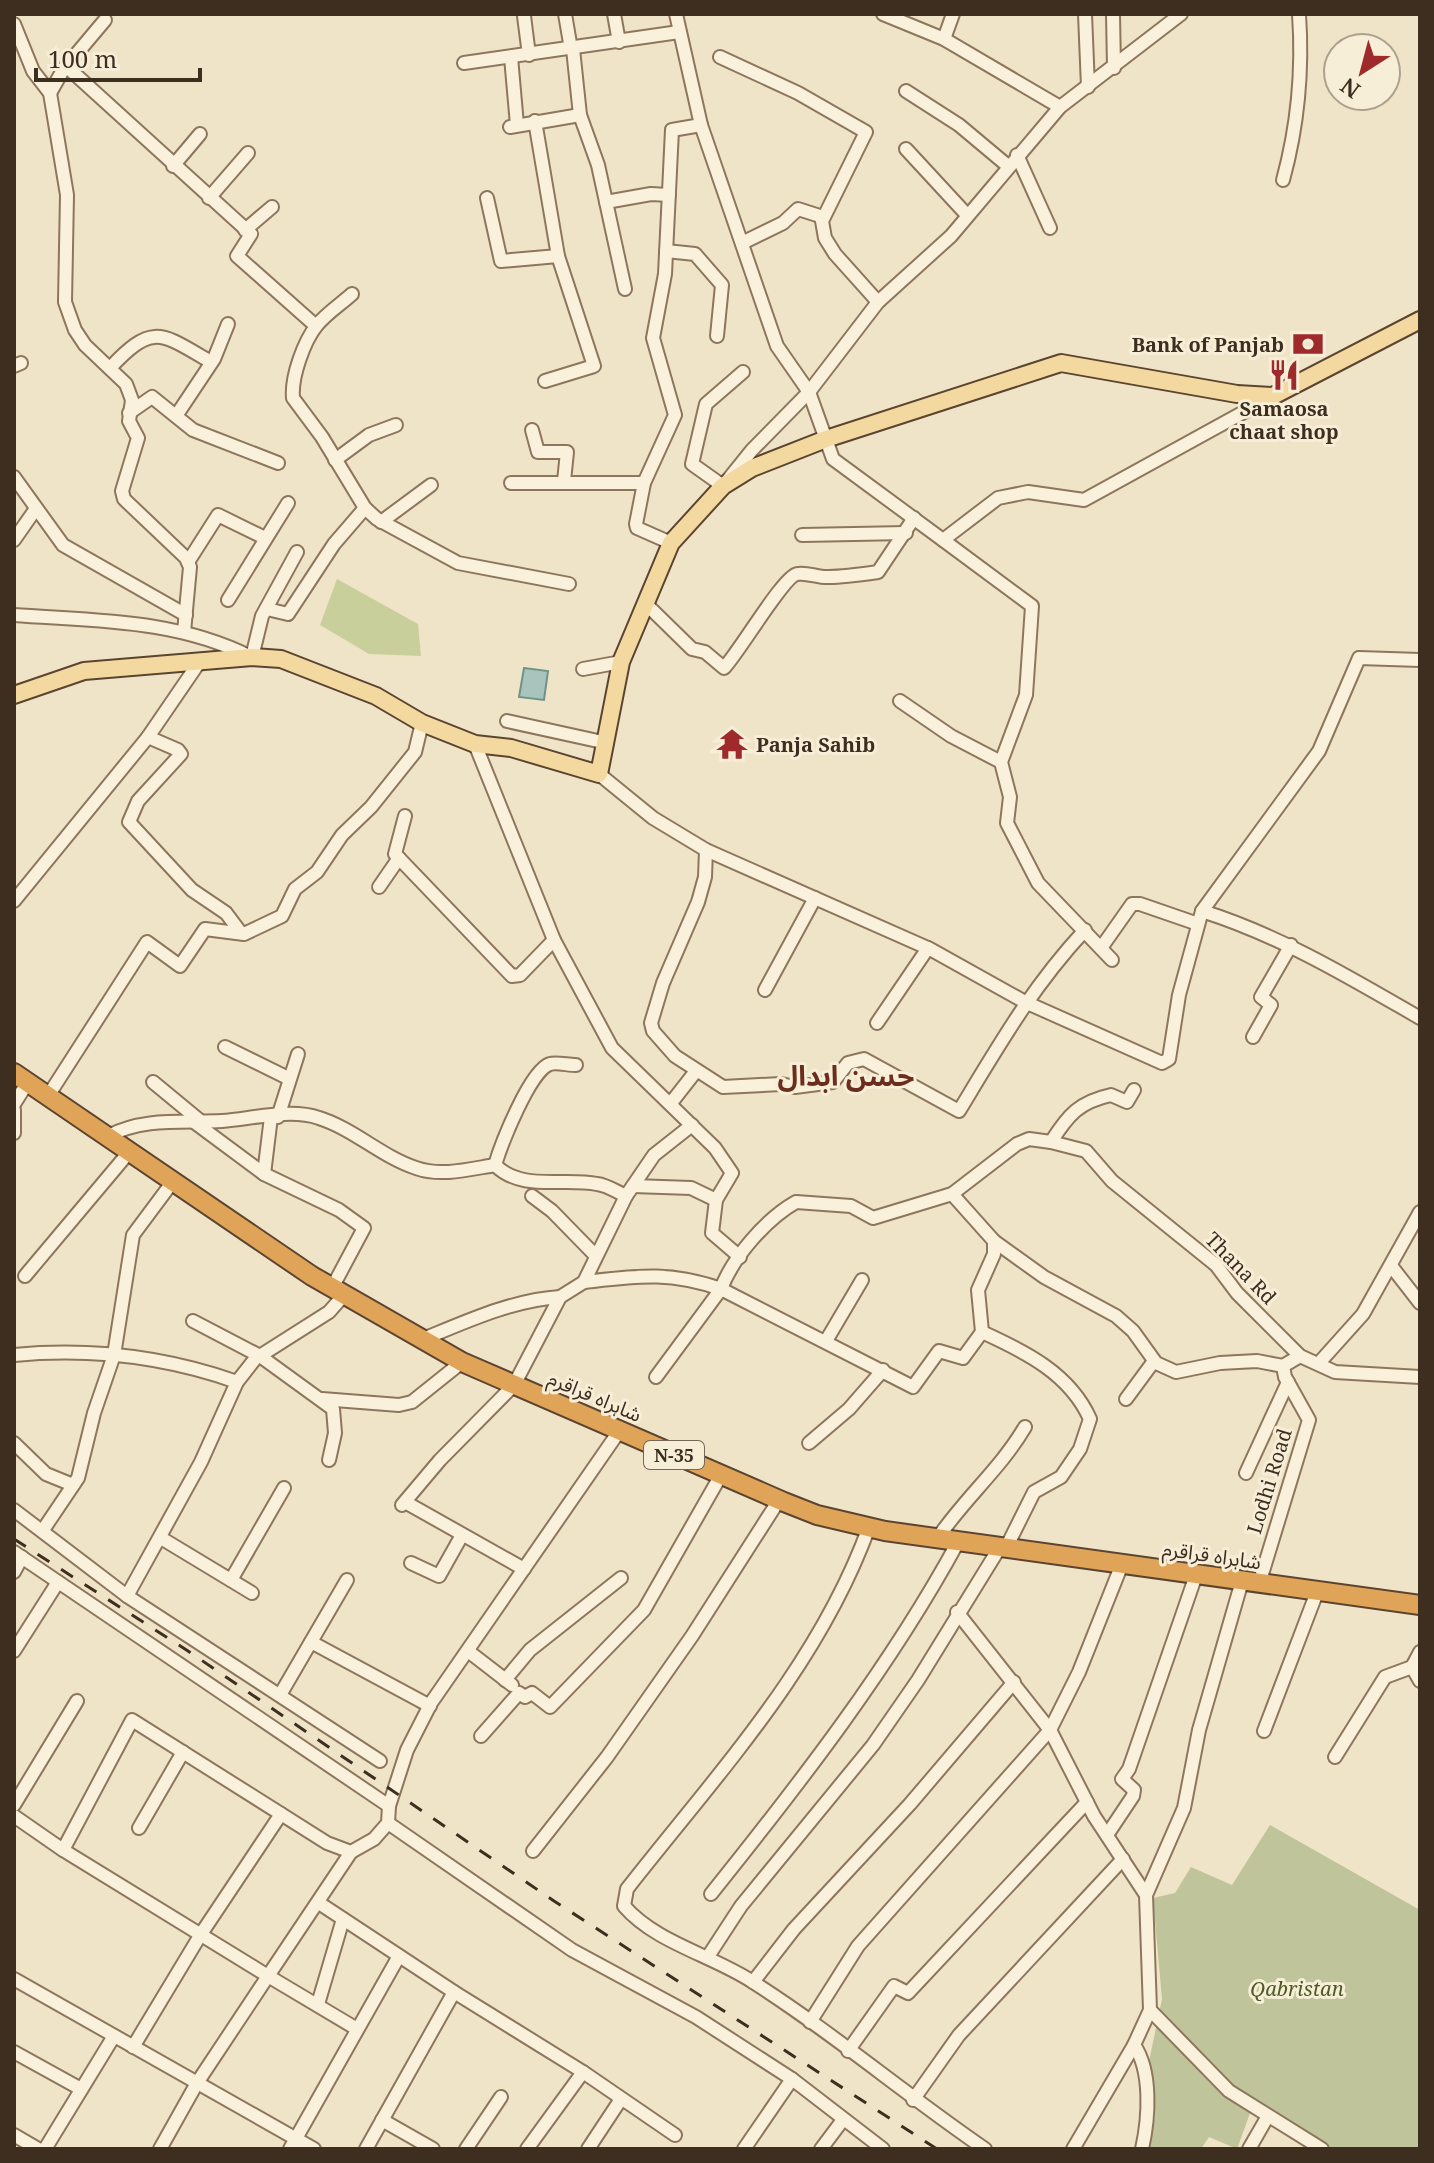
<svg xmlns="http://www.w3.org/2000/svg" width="1434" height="2163" viewBox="0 0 1434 2163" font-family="'Noto Serif','Noto Sans Arabic',serif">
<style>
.green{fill:#c9cf9b}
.cemetery{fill:#bfc49a}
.water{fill:#a9c4bc;stroke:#6f938a;stroke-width:2}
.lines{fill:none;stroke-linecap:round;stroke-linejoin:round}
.minor-casing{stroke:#8d765c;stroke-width:16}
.major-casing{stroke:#5b4430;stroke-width:20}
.highway-casing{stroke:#5b4430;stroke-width:22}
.minor{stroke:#faf1dc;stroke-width:12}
.major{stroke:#f3d9a0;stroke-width:16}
.highway{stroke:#e0a458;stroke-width:18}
.rail{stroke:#3d2e20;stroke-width:3;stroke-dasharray:14 14;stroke-linecap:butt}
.labels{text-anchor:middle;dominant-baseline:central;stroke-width:6;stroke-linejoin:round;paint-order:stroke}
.shield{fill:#f7eed8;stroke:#756857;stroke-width:2}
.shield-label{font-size:18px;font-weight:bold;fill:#3d2e20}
.poi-label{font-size:20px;font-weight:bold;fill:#3d2e20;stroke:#f7eed8;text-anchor:end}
.street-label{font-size:20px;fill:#3d2e20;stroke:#f7eed8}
.park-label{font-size:20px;font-style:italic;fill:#4d5a26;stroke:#f7eed8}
.district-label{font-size:28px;font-weight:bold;fill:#6b2e1e;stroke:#f7eed8}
</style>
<rect width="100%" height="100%" fill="#f0e4c8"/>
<polygon class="green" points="337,579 418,624 421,656 369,654 320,625"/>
<polygon class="cemetery" points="1270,1825 1420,1910 1420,2149 1317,2149 1253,2105 1237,2149 1209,2137 1201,2149 1147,2149 1155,2117 1147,2071 1162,1999 1153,1898 1175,1893 1191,1867 1232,1885"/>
<polygon class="water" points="524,668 548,671 544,700 519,697"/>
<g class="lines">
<defs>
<g id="minor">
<polyline points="565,14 571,49"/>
<polyline points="614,14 619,42"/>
<polyline points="676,14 701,125 777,346 809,392 833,459 943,540 998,498 1028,492 1084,500 1273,396"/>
<polyline points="883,14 944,39 1060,107"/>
<polyline points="1085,14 1088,87"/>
<polyline points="1113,14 1114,68"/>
<polyline points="524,16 529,55"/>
<polyline points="14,24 33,71 50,93 67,195 65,302 75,330 85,345 126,384 132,400 129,421 138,438 122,491 124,499 186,558 190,567 184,632"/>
<polyline points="944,39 953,14"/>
<polyline points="573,49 580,115 598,165 625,289"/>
<polyline points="511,57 517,125"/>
<polyline points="720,57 798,93 866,132 822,221 825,238 835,254 878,302"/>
<polyline points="464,63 679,32"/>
<polyline points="66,66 251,234 237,256 316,326"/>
<polyline points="906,91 959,125 1008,166"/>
<polyline points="50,93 63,70 105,20"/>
<polyline points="535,121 558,256 594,366 545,381"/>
<polyline points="510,127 580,115"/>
<polyline points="906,149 967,215"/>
<polyline points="1017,155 1050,228"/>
<polyline points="173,166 200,134"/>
<path d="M 1283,180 C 1298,125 1303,71 1299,14"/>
<polyline points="209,198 248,153"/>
<polyline points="487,198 501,261 558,256"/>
<polyline points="606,202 651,194 669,195"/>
<polyline points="245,230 272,207"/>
<polyline points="742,243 783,223 798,209 823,217"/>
<polyline points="666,251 695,254 722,285 717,336"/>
<path d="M 352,294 C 341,304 327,313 317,325 C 304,341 291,377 293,398 L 322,437 L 365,508 L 377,519 L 458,563 L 569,584"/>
<polyline points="14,366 21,363"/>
<path d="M 110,368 C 153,322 161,333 211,362"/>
<polyline points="743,372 706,404 692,464 723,486 752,450 809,392 878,302 951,236 1060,107 1181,14"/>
<polyline points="129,413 152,397 193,430 278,463"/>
<polyline points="176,416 214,359 228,324"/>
<polyline points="532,430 538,452 567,452 564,481"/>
<polyline points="335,460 369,435 396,425"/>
<polyline points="14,477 63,545 186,615"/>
<polyline points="511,483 644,483"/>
<polyline points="381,522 431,485"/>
<polyline points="802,535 906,533"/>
<polyline points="14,540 35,510"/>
<polyline points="943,540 1032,606 1026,695 1001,762 1010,797 1007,823 1038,883 1112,960"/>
<polyline points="671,543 637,528 636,524 644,483 675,415 653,338 665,274 672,130 701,125"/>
<polyline points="188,562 218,515 265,538"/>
<polyline points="228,600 288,503"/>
<path d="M 645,603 L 692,649 L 705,652 L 724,668 C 740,651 783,577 797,574 C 807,572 819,578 829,577 C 843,577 864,574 878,572 L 914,518"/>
<polyline points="267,609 288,614 334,544 365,508"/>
<path d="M 14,615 C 96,621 176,619 251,657"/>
<polyline points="252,657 262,616 297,552"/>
<polyline points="583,669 621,662"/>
<polyline points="900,701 951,736 1001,762"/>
<polyline points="507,721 607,743"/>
<polyline points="148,737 178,750 181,754 138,801 129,822 192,890 226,913 241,933"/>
<polyline points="475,744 554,940 612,1048 715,1148 732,1173 716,1200 712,1233 740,1257"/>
<polyline points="599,774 653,818 706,850 930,949 1025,1002 1162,1063 1169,1059 1179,995 1202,911 1319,751 1359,658 1420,660"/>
<polyline points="405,816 395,854 512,976 520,975 554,940"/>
<path d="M 706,850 L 705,877 L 698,902 L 663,983 L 651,1023 L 653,1031 L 675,1056 L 723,1087 L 781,1084 L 795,1087 L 833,1082 L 848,1063 L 864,1059 L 959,1111 C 999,1045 1032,987 1085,930"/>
<polyline points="379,887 399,858"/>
<polyline points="14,901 148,737 200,661"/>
<path d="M 1202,911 C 1281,936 1349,977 1420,1018"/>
<polyline points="1101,948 1132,904 1140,904 1198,924"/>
<polyline points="765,990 815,898"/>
<polyline points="877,1023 928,948"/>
<polyline points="1253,1037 1271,1005 1261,997 1291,945"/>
<polyline points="225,1047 288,1078"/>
<polyline points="153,1082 199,1120"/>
<polyline points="48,1096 147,942 180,966 205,929 244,934 282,916 295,889 317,872 342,835 371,807 415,752 422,723"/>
<polyline points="671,1103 696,1071"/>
<polyline points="14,1104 28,1082"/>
<polyline points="14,1110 14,1133"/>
<polyline points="278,1117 298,1054"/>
<polyline points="190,1119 264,1174 271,1117"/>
<path d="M 108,1136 C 145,1117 182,1123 222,1121 C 251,1119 290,1108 319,1118 C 354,1129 382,1157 416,1168 C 441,1177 470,1169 495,1165"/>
<polyline points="1051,1142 1086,1151 1112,1181 1216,1265 1237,1293 1300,1356 1335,1372 1420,1377"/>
<path d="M 495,1165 C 522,1192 563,1177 597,1184 C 607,1185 617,1192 626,1196 L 654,1155 L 692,1125"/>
<path d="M 495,1165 C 501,1145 530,1070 550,1064 C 556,1062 568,1065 576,1065"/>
<polyline points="264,1174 339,1210 364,1228 332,1288"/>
<polyline points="633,1186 691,1188 716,1200"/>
<polyline points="952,1194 994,1241 1044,1277 1116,1316 1133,1331 1156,1363 1176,1372 1220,1363 1257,1361 1283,1366"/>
<polyline points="532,1196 552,1211 596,1256"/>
<path d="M 994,1241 L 994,1254 L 978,1290 L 982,1332 C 1026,1352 1070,1374 1090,1419 L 1080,1449 L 1061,1477 L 1034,1492 L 1006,1548"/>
<polyline points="1392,1267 1420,1303"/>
<polyline points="25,1276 130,1151"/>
<path d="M 584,1282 C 638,1276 669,1271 721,1289 C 733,1257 766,1219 796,1202 L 851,1206 L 873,1218 L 952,1194 L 1017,1144 L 1029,1139 L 1051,1142 C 1068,1115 1079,1102 1111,1095 L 1127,1102 L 1134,1090"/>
<polyline points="193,1321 260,1356 333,1409 335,1433 329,1460"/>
<path d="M 421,1340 C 465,1322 512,1300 560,1297"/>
<polyline points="826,1341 862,1280"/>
<path d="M 14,1355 C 89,1348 166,1357 237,1382"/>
<polyline points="1319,1363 1363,1314 1420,1212"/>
<polyline points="656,1377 721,1289 913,1387 939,1351 963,1358 982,1332"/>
<polyline points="322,1399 399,1405 412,1402 462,1362"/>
<polyline points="1126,1399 1154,1361"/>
<polyline points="14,1443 46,1474 73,1485"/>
<polyline points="809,1443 849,1409 883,1370"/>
<polyline points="1246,1473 1288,1382"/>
<polyline points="405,1502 524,1569"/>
<polyline points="402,1505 440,1460 514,1385 560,1297 584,1282 626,1196"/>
<polyline points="14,1510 127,1596 380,1761"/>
<path d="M 869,1527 C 818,1667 717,1774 627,1889 L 624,1906 C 656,1943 712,1955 753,1982 C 833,2033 906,2095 985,2149"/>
<polyline points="43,1530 78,1478 94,1413 114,1355 133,1235 174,1180"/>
<polyline points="161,1538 252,1593"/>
<path d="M 937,1539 C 964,1499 1001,1468 1025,1427"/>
<polyline points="14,1552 389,1806"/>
<polyline points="411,1563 439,1576 462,1535"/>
<polyline points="14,1572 22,1557"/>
<polyline points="231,1580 284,1488"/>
<polyline points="1259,1584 1309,1420 1285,1377 1283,1366 1300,1356"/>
<polyline points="127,1596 201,1462 237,1382 255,1359 329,1312 344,1295"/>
<polyline points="957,1612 1050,1730 1094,1816 1146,1895"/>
<polyline points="311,1642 430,1706"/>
<polyline points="14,1651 58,1582"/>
<polyline points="468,1651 512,1685"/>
<polyline points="1420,1652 1412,1667 1420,1681"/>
<polyline points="505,1680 530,1650 621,1578"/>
<polyline points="280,1695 347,1580"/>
<polyline points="1264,1731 1317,1592"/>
<polyline points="481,1736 519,1693 525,1697 532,1693 550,1707 644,1610 721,1475"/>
<polyline points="1335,1757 1385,1677 1412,1667"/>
<polyline points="14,1805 77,1701"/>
<polyline points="14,1816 63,1850 268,1976 351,1852"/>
<polyline points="388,1823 572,1950 696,2017 792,2079 883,2149"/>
<polyline points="139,1828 183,1752"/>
<polyline points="1107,1835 1133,1796 1134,1790 1122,1779 1129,1769 1196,1575"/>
<polyline points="63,1850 132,1720 327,1843 351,1852 374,1839 388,1823 389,1806 407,1750 431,1703 620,1430"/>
<polyline points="533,1851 607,1757 692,1636 779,1500"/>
<path d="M 711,1894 C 800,1783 890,1667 958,1542"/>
<polyline points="319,1903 454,1992 366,2149"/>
<polyline points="709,1955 741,1906 873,1745 918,1680 1000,1547"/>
<polyline points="14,1979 314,2149"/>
<polyline points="753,1982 794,1929 910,1804 1014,1682"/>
<polyline points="454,1992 583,2072 675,2135"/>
<polyline points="318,2004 343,1919"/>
<polyline points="1150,2010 1229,2091 1322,2149"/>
<polyline points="810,2022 858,1946 1050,1730 1079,1672 1122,1564"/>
<path d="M 1134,2045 C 1152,2071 1149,2118 1142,2149"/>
<polyline points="133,2047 201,1934 281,1814"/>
<polyline points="848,2051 894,1986 908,1993 1087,1802"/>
<polyline points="14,2052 81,2089"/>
<polyline points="913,2100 959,2035 1123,1859"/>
<polyline points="382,2120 433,2149"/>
<polyline points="14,2135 38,2149"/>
<polyline points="45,2149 114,2036"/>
<polyline points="160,2149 197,2083 268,1976 357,2029"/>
<polyline points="290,2149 399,1956"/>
<polyline points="466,2149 501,2097"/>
<polyline points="527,2149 583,2072"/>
<polyline points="588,2149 621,2099"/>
<polyline points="744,2149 792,2079"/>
<polyline points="821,2149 842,2121"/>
<polyline points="1073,2149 1134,2045 1150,2010 1146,1895 1184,1808 1199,1730 1242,1581"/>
<polyline points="1249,2149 1268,2116"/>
</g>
<polyline id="major" points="14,695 84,671 252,657 281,659 376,696 422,723 475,744 511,748 599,774 621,662 671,543 723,486 752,468 826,439 1061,363 1237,394 1273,396 1420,320"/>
<polyline id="highway" points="14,1073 312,1276 462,1362 784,1502 817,1515 885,1531 1420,1605"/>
</defs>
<use href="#minor" class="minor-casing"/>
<use href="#major" class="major-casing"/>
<use href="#highway" class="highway-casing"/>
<use href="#minor" class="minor"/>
<use href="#major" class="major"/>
<use href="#highway" class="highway"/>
<polyline class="rail" points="14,1539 188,1651 554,1901 937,2149"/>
</g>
<defs>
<symbol id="bank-bare" viewBox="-9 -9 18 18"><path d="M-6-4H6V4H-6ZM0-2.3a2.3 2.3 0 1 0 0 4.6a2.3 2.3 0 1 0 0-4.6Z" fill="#9e2a2b" stroke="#f7eed8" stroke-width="2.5" paint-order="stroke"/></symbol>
<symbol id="restaurant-bare" viewBox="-9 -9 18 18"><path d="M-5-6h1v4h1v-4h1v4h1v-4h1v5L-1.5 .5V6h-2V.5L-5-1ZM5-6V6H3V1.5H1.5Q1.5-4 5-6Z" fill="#9e2a2b" stroke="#f7eed8" stroke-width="2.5" paint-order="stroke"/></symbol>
<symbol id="temple-bare" viewBox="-9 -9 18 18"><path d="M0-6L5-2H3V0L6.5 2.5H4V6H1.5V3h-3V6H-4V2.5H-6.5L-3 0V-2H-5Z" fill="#9e2a2b" stroke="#f7eed8" stroke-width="2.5" paint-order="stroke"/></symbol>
</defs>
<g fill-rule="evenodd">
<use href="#bank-bare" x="1286" y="322" width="44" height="44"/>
<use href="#restaurant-bare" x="1262" y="353" width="44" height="44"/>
<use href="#temple-bare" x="710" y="722" width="44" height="44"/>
</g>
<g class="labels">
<rect class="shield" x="644" y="1441" width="60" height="28" rx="6"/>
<g class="shield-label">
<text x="674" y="1455">N-35</text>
</g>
<g class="poi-label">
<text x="1284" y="344">Bank of Panjab</text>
<text x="1284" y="408" text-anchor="middle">Samaosa<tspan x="1284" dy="23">chaat shop</tspan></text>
<text x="756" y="744" text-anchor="start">Panja Sahib</text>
</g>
<g class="street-label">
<text transform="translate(1241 1268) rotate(46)">Thana Rd</text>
<text transform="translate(595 1396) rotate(23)">شاہراہ قراقرم</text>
<text transform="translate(1269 1481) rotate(-73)">Lodhi Road</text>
<text transform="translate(1212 1555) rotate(8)">شاہراہ قراقرم</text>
</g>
<g class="park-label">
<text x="1297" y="1988">Qabristan</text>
</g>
<g class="district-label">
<text x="846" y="1075">حسن ابدال</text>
</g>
</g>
<rect width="1434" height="2163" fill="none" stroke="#3d2e20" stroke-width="32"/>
<g transform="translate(1362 72) rotate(216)"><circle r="38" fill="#f7eed8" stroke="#ada18e" stroke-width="2"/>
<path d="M0-6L14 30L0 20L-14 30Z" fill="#9e2a2b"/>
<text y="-12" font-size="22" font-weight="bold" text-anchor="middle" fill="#3d2e20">N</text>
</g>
<path d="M36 68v12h164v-12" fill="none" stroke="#3d2e20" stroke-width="4"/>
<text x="48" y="68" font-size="24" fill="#3d2e20" stroke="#f7eed8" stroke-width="6" paint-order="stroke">100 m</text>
</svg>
